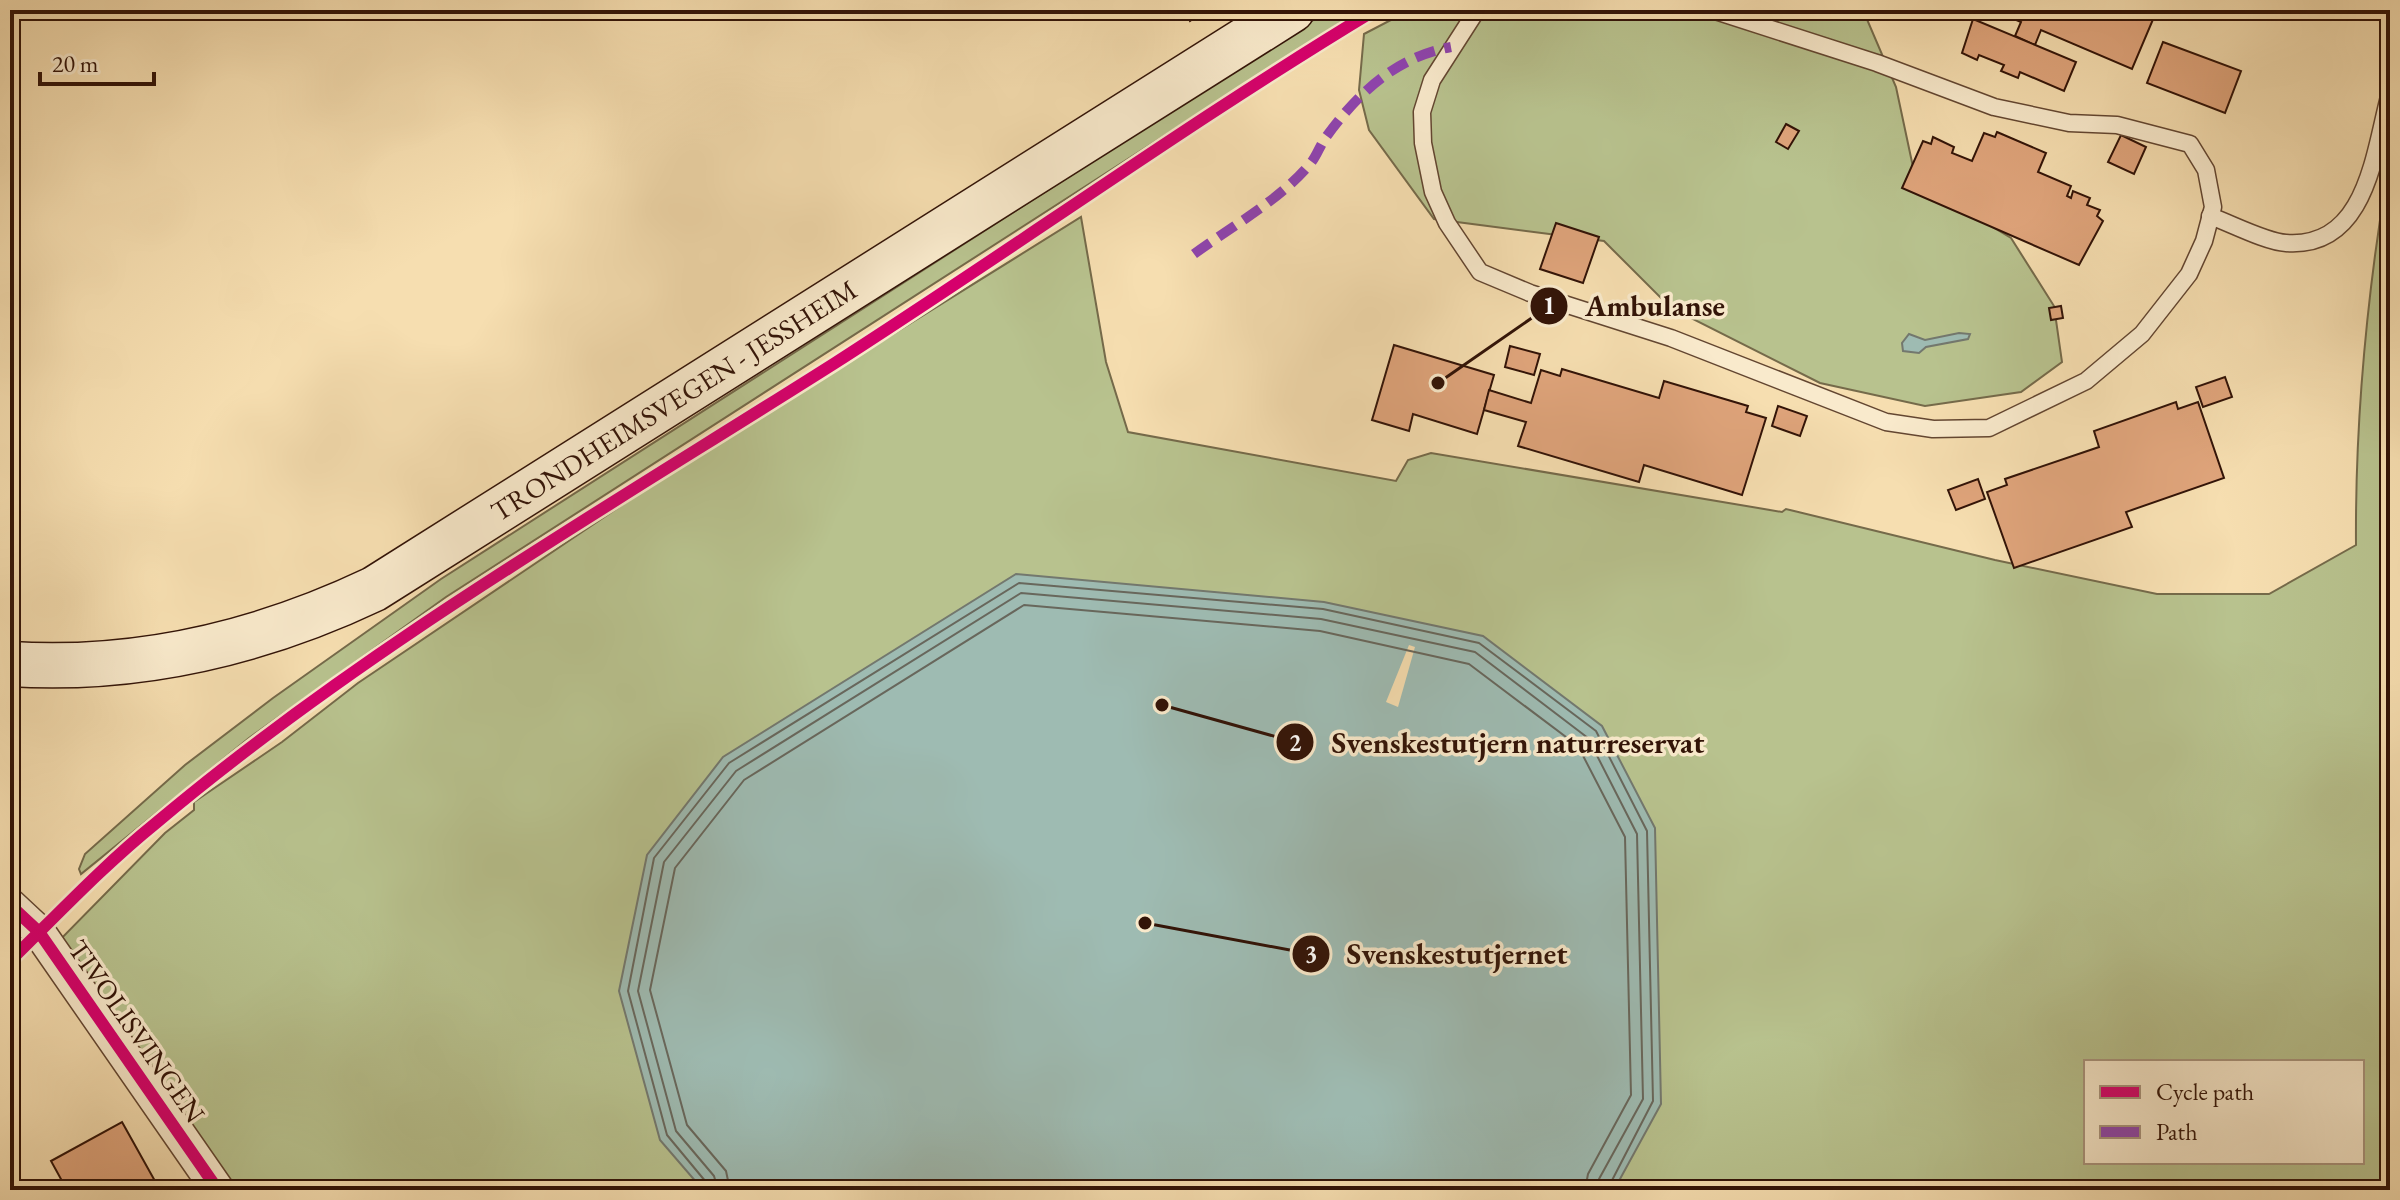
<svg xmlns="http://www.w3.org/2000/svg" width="2400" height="1200" viewBox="0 0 2400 1200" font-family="'EB Garamond',serif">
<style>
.green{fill:#b8c28e;stroke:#756a4a;stroke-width:2;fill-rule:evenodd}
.water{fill:#9ebbb2;stroke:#73786e;stroke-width:2}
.pier{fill:#f6deb0}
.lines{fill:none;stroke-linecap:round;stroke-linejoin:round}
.shore{stroke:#68675c;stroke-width:2}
.building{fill:#dfa47b;stroke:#321307;stroke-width:2}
.service-casing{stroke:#634631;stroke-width:19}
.minor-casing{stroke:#634631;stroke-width:35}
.secondary-casing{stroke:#321307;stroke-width:47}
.service{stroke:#f9eacc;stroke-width:16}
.minor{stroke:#f9eacc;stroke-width:32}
.secondary{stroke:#f9eacc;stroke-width:44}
.quiet{stroke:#8e44ad;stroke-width:10;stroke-dasharray:20 10;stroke-linecap:butt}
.cycleway-casing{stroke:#f9eacc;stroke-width:17}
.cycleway{stroke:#d6006c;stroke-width:12}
.labels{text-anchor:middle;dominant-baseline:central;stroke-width:7;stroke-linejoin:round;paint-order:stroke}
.street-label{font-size:28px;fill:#321307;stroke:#f9eacc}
.leader{fill:none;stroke:#321307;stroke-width:3}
.callout-dot{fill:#321307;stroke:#f9eacc;stroke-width:3}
.mark-label{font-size:24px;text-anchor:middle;font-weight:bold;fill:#fff}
.callout-label{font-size:30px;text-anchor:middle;font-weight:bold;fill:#321307;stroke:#f9eacc;stroke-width:7;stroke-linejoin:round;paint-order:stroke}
</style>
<rect width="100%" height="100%" fill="#f6deb0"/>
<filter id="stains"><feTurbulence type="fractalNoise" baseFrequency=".0025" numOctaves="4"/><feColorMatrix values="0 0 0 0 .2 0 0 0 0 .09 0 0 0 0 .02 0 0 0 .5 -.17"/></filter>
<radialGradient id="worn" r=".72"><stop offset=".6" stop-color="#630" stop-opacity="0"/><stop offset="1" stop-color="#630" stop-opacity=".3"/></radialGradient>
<g class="green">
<polygon points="1329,10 1360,10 446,597 249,738 81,874 79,869 85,854 185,765 273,698 441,579"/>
<polygon points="1410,10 1863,10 1896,87 1916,181 2011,238 2054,306 2062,362 2021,392 1925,406 1820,383 1671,308 1604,241 1434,219 1369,130 1359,90 1364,34"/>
<path d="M 2390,157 L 2390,1190 L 217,1190 L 46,954 L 165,833 L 194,810 L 194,802 L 282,742 L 358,683 L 668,474 L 1081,217 L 1106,362 L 1128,432 L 1396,481 L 1408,460 L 1431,453 L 1782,512 L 1786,509 L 1995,560 L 2157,594 L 2269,594 L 2356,545 C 2355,415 2368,285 2390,157 ZM 2086,1062 L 2362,1062 L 2362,1162 L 2086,1162 Z"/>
</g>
<g class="water">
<polygon points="1959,333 1970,334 1968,339 1926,347 1919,353 1903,351 1902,343 1909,334 1925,340"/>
<polygon points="1016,574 1324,602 1483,636 1602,726 1655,828 1661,1104 1614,1190 703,1190 660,1140 619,991 647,855 723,757"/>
</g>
<polygon class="pier" points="1409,645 1415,647 1398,707 1386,702"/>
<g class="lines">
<g class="shore">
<polyline points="708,1190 706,1182 667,1135 628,991 654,858 729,763 1019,583 1323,609 1479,643 1596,731 1647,831 1653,1101 1607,1190"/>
<polyline points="718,1190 714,1176 676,1131 638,991 664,862 736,771 1021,593 1321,619 1475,652 1588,738 1637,834 1643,1099 1599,1179 1597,1190"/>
<polyline points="730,1190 726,1171 687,1125 650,990 675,868 744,780 1024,605 1320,631 1469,664 1578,746 1625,837 1631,1095 1588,1174 1585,1190"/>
</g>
</g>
<g class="building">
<polygon points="1185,10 1204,10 1204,11 1190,21"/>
<polygon points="1993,10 2157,10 2132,69 2041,30 2035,45 2015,36 2021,22"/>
<polygon points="1973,19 2076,62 2064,91 2020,72 2018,78 2001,71 2004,65 1979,55 1977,60 1962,53"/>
<polygon points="2163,42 2241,71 2225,113 2147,83"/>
<polygon points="1786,124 1799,131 1788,149 1776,142"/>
<polygon points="1997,132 2046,153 2038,172 2071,186 2067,196 2071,198 2073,191 2090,198 2087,205 2100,210 2097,216 2103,221 2079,265 1902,188 1923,141 1931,144 1933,137 1954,147 1952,153 1972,161 1984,133 1995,137"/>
<polygon points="2121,135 2146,147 2134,174 2108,162"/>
<polygon points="1556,223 1599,237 1583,283 1540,269"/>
<polygon points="2061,306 2063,318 2051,320 2049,308"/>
<polygon points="1394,345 1494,375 1477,434 1413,414 1409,431 1372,420"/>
<polygon points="1510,346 1540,354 1534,375 1505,367"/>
<polygon points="1562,369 1659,398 1664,381 1748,406 1746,412 1766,418 1742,495 1644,465 1639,482 1518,446 1526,422 1484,410 1489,390 1531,403 1541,370 1560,376"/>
<polygon points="2225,377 2232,397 2203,407 2196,387"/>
<polygon points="2176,402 2178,409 2198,402 2224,478 2126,512 2132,527 2014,568 1987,492 2007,485 2005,479 2099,447 2094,431"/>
<polygon points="1778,406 1807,416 1800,436 1772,426"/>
<polygon points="1978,479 1985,499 1956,510 1948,490"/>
<polygon points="122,1122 160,1190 67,1190 51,1161"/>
</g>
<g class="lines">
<defs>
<g id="service">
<polyline points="1477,10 1432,80 1422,112 1423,143 1433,192 1447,223 1480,272 1530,293 1671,338 1886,422 1933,429 1989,428 2086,381 2142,334 2189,274 2204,241 2213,207 2206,170 2190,144 2117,125 2069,123 1994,107 1877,63 1712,10"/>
<path d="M 2210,216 C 2230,223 2266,242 2286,243 C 2367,249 2374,152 2390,93"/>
</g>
<polyline id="minor" points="10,905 39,932 218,1190"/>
<g id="secondary">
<path id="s1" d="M 10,664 C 138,672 258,644 374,589 L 1292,10"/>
</g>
</defs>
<use href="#service" class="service-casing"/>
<use href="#minor" class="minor-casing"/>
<use href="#secondary" class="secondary-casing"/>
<use href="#service" class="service"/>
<use href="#minor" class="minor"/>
<use href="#secondary" class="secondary"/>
<path class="quiet" d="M 1194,254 C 1232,226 1280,200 1310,164 C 1317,156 1320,145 1326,137 C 1358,93 1396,57 1451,47"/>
<defs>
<g id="cycleway">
<polyline points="10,905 39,932 218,1190"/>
<path d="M 10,961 C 58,914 104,865 156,823 C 365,647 605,509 835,363 C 1016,247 1191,121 1375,10"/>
</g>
</defs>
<use href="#cycleway" class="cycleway-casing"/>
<use href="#cycleway" class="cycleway"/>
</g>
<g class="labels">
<g class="street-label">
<text stroke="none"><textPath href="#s1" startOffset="730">TRONDHEIMSVEGEN - JESSHEIM</textPath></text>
<text transform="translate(137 1031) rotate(55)">TIVOLISVINGEN</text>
</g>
</g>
<path class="leader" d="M1438 383L1549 306M1162 705L1295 742M1145 923L1311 954"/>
<g class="callout-dot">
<circle cx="1438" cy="383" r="8"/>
<circle cx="1162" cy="705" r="8"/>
<circle cx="1145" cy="923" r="8"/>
<circle cx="1549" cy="306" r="20"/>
<circle cx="1295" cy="742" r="20"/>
<circle cx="1311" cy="954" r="20"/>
</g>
<g class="mark-label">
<text x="1549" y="314">1</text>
<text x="1295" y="751">2</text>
<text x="1311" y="962">3</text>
</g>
<g class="callout-label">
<text x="1655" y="316">Ambulanse</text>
<text x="1518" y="753">Svenskestutjern naturreservat</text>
<text x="1457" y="964">Svenskestutjernet</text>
</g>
<rect width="2400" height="1200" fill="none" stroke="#f6deb0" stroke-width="40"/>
<rect x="12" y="12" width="2376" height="1176" fill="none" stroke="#321307" stroke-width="4"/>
<rect x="20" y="20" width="2360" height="1160" fill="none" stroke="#321307" stroke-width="2"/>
<rect x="2084" y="1060" width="280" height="104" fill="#f9eacc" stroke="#a9947d" stroke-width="2"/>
<rect x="2100" y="1086" width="40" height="12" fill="#d6006c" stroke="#a9947d" stroke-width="2"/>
<text x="2156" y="1100" font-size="24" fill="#321307">Cycle path</text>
<rect x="2100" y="1126" width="40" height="12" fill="#8e44ad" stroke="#a9947d" stroke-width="2"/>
<text x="2156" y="1140" font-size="24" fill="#321307">Path</text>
<path d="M40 72v12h114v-12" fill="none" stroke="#321307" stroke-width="4"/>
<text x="52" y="72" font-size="24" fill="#321307" stroke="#f9eacc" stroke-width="6" paint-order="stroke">20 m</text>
<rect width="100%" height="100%" filter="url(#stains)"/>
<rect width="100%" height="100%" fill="url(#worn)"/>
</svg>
